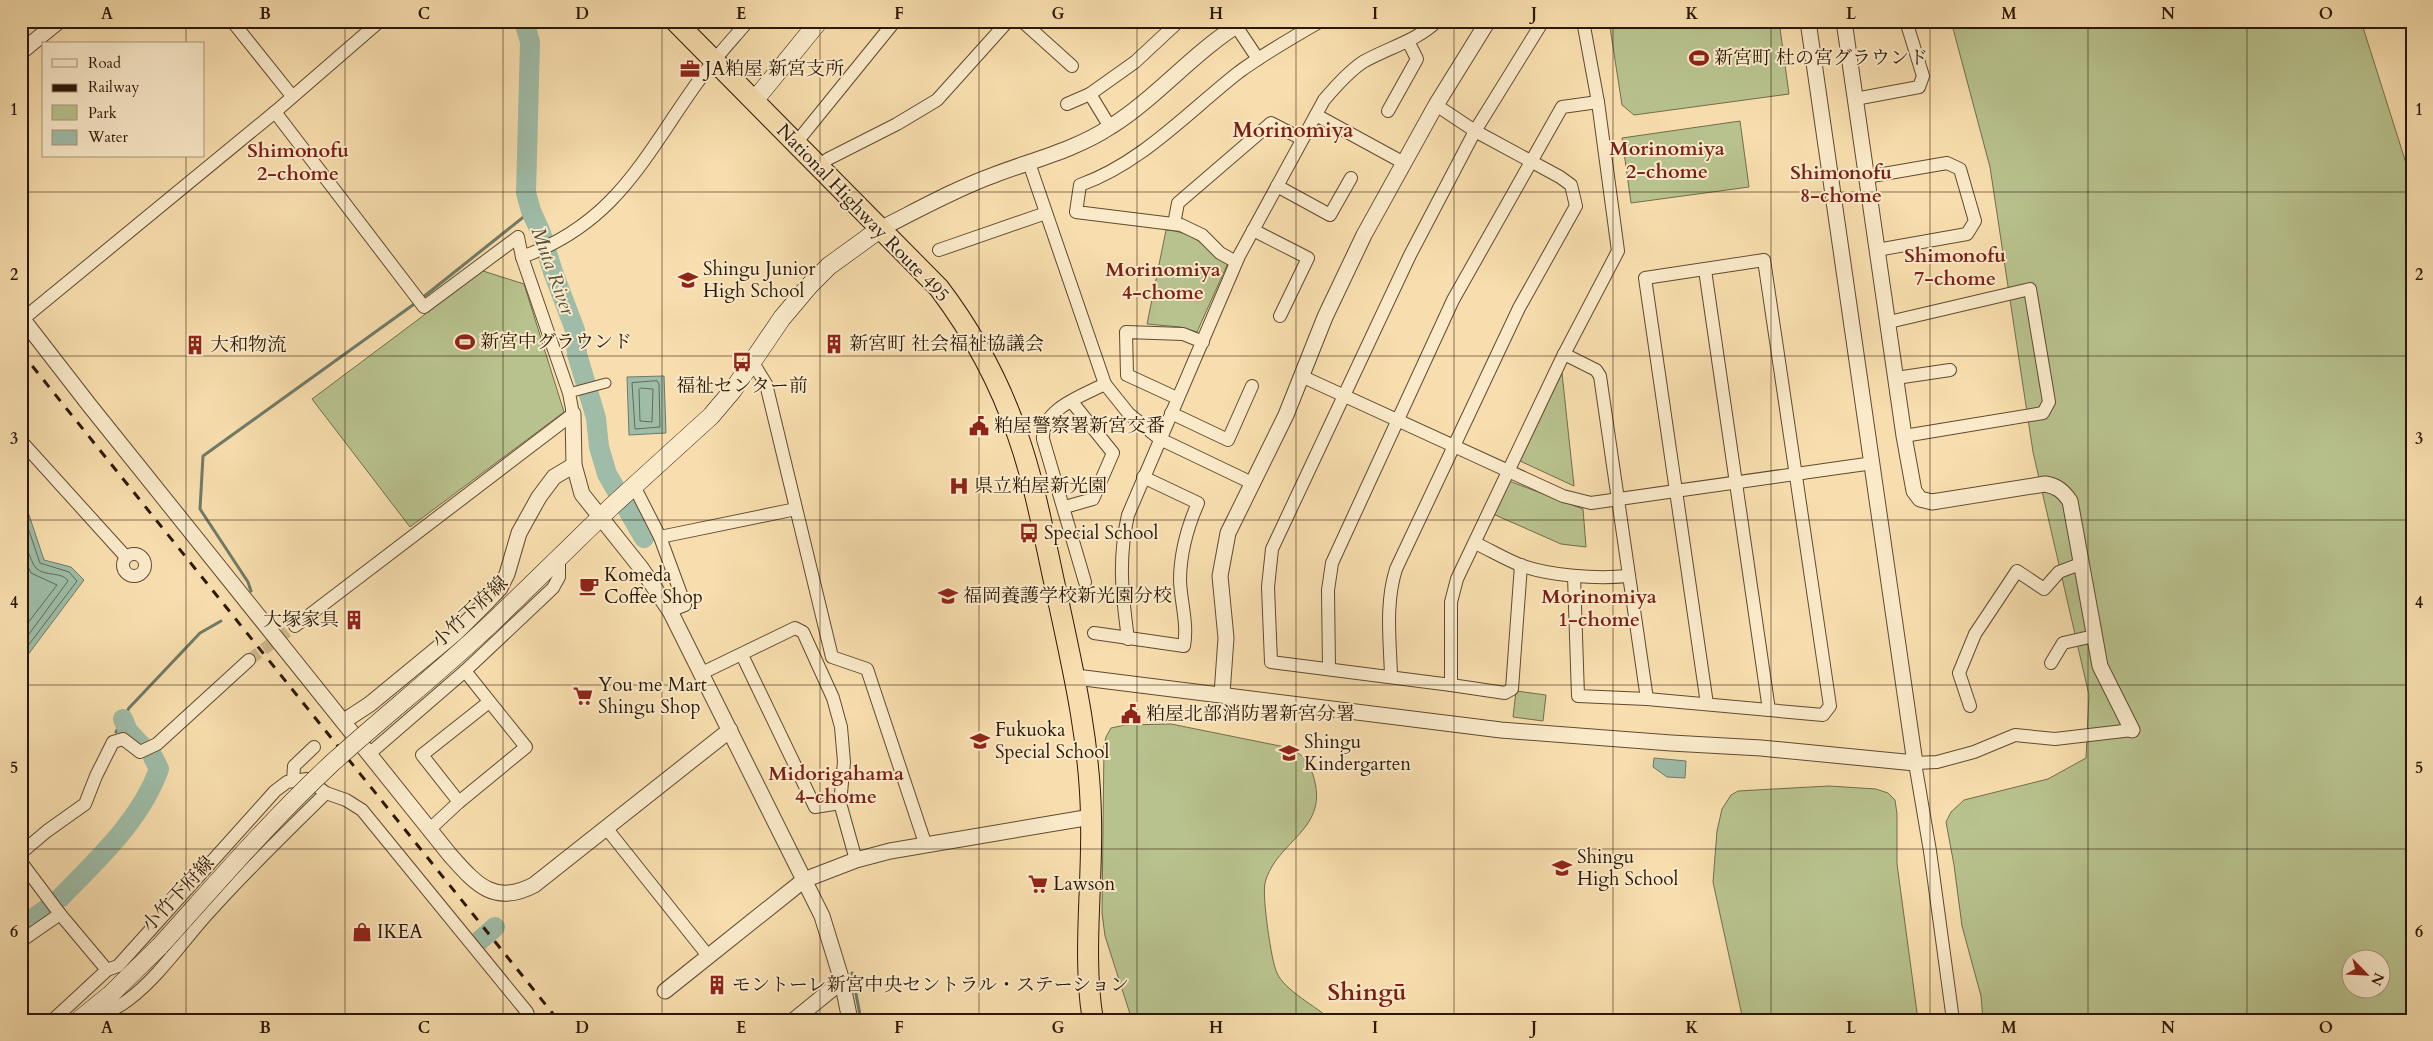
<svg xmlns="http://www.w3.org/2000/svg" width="2433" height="1041" viewBox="0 0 2433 1041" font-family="Cardo,'Noto Serif JP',serif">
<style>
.green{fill:#b8c28e;stroke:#726d4a;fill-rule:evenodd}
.water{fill:#9ebca7;stroke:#707a67}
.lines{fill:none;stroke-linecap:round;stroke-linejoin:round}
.shore{stroke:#656a56;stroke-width:1}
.stream{stroke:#707a67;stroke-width:3}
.river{stroke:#9ebca7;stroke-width:20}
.minor-tunnel{stroke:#cfb68c;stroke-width:12;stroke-dasharray:12 6;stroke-linecap:butt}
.pedestrian-casing{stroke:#5f4a30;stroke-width:11}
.minor-casing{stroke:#5f4a30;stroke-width:14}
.tertiary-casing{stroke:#5f4a30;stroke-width:17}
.secondary-casing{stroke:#2c1806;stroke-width:19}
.trunk-casing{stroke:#2c1806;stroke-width:22}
.pedestrian{stroke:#faeaca;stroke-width:9}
.minor{stroke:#faeaca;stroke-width:12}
.tertiary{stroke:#faeaca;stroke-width:15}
.secondary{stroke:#faeaca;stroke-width:18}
.trunk{stroke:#f8deae;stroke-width:20}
.rail{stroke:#2c1806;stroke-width:3;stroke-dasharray:9 9;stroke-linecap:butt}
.secondary-bridge-casing{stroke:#2c1806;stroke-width:19;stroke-linecap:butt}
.secondary-bridge{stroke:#faeaca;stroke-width:18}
.grid{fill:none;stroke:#2c1806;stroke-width:1;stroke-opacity:0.55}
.labels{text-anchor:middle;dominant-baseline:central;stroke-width:4;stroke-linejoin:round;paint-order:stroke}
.poi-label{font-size:19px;fill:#2c1806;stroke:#faeaca;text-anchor:start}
.street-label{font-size:19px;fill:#2c1806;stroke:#faeaca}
.neighbourhood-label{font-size:20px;font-weight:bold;fill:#7a1f14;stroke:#faeaca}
.water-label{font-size:20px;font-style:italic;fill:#54513e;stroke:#faeaca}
.quarter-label{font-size:21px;font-weight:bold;fill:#7a1f14;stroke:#faeaca}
.district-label{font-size:24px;font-weight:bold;fill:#7a1f14;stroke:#faeaca}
.neatline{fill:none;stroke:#2c1806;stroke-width:2}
.grid-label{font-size:16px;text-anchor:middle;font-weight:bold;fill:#2c1806}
</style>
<rect width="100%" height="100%" fill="#f8deae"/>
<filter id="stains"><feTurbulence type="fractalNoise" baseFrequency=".004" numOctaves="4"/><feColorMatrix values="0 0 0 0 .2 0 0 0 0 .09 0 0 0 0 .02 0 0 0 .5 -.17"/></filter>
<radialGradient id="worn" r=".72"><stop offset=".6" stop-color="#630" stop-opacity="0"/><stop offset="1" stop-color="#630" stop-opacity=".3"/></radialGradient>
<g class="green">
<polygon points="1609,21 1779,21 1789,94 1634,115 1622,105"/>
<path d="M 1951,21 L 2361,21 L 2412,182 L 2412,1020 L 1983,1020 L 1981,996 L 1962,926 L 1954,865 L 1946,822 L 1951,812 L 1964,800 L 2048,779 L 2086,758 L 2089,695 L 2033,452 L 1990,167 ZM 2350,958 L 2380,958 L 2380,988 L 2350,988 Z"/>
<polygon points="1740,121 1749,187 1631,203 1622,138"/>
<path d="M 1166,230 C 1191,231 1208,248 1228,263 L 1197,332 L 1180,327 L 1147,324 Z"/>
<polygon points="483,271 524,284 564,412 410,527 312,399"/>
<polygon points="1562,373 1574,486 1520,461"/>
<polygon points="1509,481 1583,509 1586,547 1561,544 1493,514"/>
<polygon points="1516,691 1546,695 1543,721 1513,717"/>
<path d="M 1171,724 L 1285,747 C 1301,752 1307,759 1313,775 C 1331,830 1276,840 1265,883 C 1262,896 1271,961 1277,973 C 1285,991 1316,1006 1331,1020 L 1132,1020 L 1105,936 L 1102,913 L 1104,746 L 1106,737 L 1111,728 L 1125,725 Z"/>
<polygon points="1829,786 1876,789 1888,793 1895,800 1897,814 1897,864 1918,1020 1743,1020 1713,882 1717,831 1722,809 1731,795 1738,791"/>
</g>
<g class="water">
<polygon points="664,376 666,433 629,435 627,377"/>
<polygon points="28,512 44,560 71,567 84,580 21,664 21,513"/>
<polygon points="1654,758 1686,761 1685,778 1667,777 1653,767"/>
</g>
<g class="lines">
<g class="shore">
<polygon points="657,381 659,384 660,427 635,429 632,383"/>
<polygon points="641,388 653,389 652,422 640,421 639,390"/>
<polyline points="21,517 25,519 40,563 69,572 77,581 21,655"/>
<path d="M 21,527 C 24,537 30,562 36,568 C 45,577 62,571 68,581 L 21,645"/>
<polyline points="21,551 31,573 57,585 21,632"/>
</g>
<g class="stream">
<polyline points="422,298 531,211"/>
<polyline points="251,591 248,582 200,509 203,456 417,302"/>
<polyline points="116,732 129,708 200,633 221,621"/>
<polyline points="852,973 861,1020"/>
</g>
<g class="river">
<polyline points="524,21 530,42 526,193 531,211 541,233 553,272 575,330 577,354 596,418 599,447 607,474 644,538"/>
<polyline points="123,719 128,731 142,746"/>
<path d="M 60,898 C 97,860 141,820 159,769 L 153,757"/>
<polyline points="21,927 45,910"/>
<polyline points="478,942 495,927"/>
</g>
<polyline class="minor-tunnel" points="249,660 295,626"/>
<defs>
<polyline id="pedestrian" points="569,393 606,383"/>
<g id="minor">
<polyline points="232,21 292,96"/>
<polyline points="1022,21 1072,66"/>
<polyline points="1543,21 1475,131 1410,255 1272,549 1268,587 1271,662 1451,685 1451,602 1457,579 1562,358 1618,251 1598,102 1583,21"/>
<polyline points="1236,26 1258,59"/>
<polyline points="1855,99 1919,87 1923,76 1906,21"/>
<polyline points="1067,104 1090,94"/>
<polyline points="1388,111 1417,59 1408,41"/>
<polyline points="275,112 424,307 518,237 522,257 569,393 573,414 295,626"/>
<polyline points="1316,115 1404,163"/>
<polyline points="1110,127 1090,94 1135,62 1179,21"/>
<polyline points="796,143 895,21"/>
<polyline points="1029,163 1105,384 1129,414 1160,439 1252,483"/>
<polyline points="820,166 828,159 897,124 937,100 1008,21"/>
<polyline points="1866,177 1947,163 1960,169 1975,221 1967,234 1877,250"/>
<polyline points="1277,186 1330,215 1351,178"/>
<polyline points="1174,224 1178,203 1271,123 1302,139"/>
<polyline points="1253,230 1308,258 1280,316"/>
<polyline points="939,250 1046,213"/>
<path d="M 522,257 C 616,223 644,157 697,83 C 712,61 731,41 748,21"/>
<path d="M 1236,262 L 1220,253 L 1202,235 L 1181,225 L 1076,212 L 1080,185 C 1142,163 1189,111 1239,72 C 1265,53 1293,37 1321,21"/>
<polyline points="1705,270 1769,710"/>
<polyline points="23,319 275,112 380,21"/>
<polyline points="1889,322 2030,289 2049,402 2043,413 1904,436"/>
<polyline points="1564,354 1596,370 1600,376 1647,699"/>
<polyline points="753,363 766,384 832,657 867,669 926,846"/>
<polyline points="1301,376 1563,496 1591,503 1873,463"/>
<polyline points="1896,378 1950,370"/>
<polyline points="1177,398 1127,375 1126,332 1183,334 1203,342"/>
<polyline points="1171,413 1228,440 1252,386"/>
<polyline points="21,441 126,557"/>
<polyline points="634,486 660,537 685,605 670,611"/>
<polyline points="1065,507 1093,499 1113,453 1072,402"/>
<polyline points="660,537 796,509"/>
<path d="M 1475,543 C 1490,550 1505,559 1520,565 C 1550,576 1596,579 1628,576"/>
<circle cx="134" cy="565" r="11"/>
<polyline points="1574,576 1578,696 1647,699 1823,715 1830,706 1764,260 1645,278 1707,704"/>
<path d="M 1085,582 L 1043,439 C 1041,409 1082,396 1105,384"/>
<path d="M 1094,633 L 1184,646 C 1188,624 1181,603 1180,581 C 1180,554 1187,528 1198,503 L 1143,477"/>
<path d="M 1128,639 C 1122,594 1118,559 1128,515 L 1239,256 L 1324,100 C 1335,87 1348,72 1363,62 C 1387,48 1417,41 1437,21"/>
<polyline points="742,655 815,807 840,803"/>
<polyline points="2051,663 2063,643 2094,636"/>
<polyline points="1329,668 1328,590 1332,563 1453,300 1562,107 1598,102"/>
<polyline points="700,674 795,628 803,632 833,698 841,727 844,762 840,803 856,860"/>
<path d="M 1391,676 C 1390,640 1385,604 1396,569 L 1519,308 L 1576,206 L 1571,185 L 1560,177 L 1475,131 L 1436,105"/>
<polyline points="1451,685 1505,693 1512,689 1521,565"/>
<polyline points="1970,706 1959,673 1975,634 2017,571 2044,589 2059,572 2080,564"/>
<polyline points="369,754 465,671 553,588 559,577 559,558"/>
<polyline points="293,781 294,766 314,747"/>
<polyline points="459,802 422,755 489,702"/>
<polyline points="430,829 459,802 526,747 465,671"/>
<polyline points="607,829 709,957"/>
<polyline points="21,853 47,831 85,804 96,776 113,742 123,739 140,752 157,744 249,660"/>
<polyline points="21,862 60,914 107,970"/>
<polyline points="21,941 60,914"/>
<path d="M 83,1017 C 99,1016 115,1010 128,1000 C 160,976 184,939 211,910 C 248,869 287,831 326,793"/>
<polyline points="53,1020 107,970 118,966 275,791 287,782 307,779 326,793 346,800 362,810 527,1012 530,1020"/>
<polyline points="1953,1020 1930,851 1915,763 1937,762 1974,752 2015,735 2055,739 2132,730"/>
</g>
<g id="tertiary">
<path d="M 1844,21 L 1904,436 L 1914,491 L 1920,499 L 1932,502 L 2045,484 C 2057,486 2063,491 2070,501 L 2100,666 L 2132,730"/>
<polyline points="21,52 59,21"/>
<path d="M 880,229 C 918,210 955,189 994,175 C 1033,160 1075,150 1110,127 C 1158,97 1194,51 1244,21"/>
<path d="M 21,317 L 90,406 L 450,855 C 476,884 494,906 534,885 L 730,730"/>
<polyline points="573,414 574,465 582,494 641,568 670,611 822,916 842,981 850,1020"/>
<polyline points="1076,677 1501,730 1671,743 1761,748 1915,763 1808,21"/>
<polyline points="1222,694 1226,638 1220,576 1228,533 1286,415 1325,317 1364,235 1436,105 1488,21"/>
<polyline points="344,721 370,704 455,634 487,602 500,588 507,574 519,533 539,497 554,477 574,465"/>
<polyline points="665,991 804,880 856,860 890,851 1091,817"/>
<polyline points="794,1020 842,981"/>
</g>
<g id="secondary">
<polyline points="754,101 819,21"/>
<polyline points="501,614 611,507 711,416 733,390 782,318 809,286 829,266 880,229"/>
<polyline points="79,1020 111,994 160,946"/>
</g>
<path id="trunk" d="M 675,21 L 939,288 C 973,333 1000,383 1018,436 C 1036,487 1045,542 1057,595 C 1073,669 1090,742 1091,818 C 1093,881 1082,958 1093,1020"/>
</defs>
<use href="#pedestrian" class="pedestrian-casing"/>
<use href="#minor" class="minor-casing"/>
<use href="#tertiary" class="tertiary-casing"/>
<use href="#secondary" class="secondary-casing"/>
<use href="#trunk" class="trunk-casing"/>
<use href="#pedestrian" class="pedestrian"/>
<use href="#minor" class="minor"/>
<use href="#tertiary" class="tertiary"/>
<use href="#secondary" class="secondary"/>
<use href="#trunk" class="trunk"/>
<polyline class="rail" points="21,352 558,1020"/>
<defs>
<path id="secondary-bridge" d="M 160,946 C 216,884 270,821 331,764 C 387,713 447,667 501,614"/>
</defs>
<use href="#secondary-bridge" class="secondary-bridge-casing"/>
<use href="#secondary-bridge" class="secondary-bridge"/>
</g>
<path class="grid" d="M 186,21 L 186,44M 345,21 L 345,1020M 503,21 L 503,1020M 662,21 L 662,1020M 820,21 L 820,1020M 979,21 L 979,1020M 1137,21 L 1137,1020M 1296,21 L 1296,1020M 1454,21 L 1454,1020M 1613,21 L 1613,1020M 1771,21 L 1771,1020M 1930,21 L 1930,1020M 2088,21 L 2088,1020M 2247,21 L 2247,1020M 186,156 L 186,1020M 21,192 L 2412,192M 21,356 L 2412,356M 21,520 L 2412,520M 21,685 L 2412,685M 21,849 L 2412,849"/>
<defs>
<symbol id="stadium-bare" viewBox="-9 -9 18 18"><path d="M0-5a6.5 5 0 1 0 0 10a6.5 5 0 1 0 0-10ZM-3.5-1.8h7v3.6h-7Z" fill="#8f2418" stroke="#faeaca" stroke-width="2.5" paint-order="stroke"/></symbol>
<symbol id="office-bare" viewBox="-9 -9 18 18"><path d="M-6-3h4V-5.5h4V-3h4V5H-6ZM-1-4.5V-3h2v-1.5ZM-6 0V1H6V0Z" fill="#8f2418" stroke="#faeaca" stroke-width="2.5" paint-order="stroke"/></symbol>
<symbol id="school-bare" viewBox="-9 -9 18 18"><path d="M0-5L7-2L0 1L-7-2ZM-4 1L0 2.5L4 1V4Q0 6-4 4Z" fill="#8f2418" stroke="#faeaca" stroke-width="2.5" paint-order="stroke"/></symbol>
<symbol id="building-bare" viewBox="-9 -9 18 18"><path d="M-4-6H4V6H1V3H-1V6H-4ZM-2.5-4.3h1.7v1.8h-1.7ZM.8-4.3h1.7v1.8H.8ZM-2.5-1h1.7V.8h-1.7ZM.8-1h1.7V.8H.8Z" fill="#8f2418" stroke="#faeaca" stroke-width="2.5" paint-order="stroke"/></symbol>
<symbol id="bus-bare" viewBox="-9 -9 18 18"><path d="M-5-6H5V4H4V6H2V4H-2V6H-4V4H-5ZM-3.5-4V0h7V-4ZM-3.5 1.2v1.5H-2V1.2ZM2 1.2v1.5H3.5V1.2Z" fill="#8f2418" stroke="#faeaca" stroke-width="2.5" paint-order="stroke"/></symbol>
<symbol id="civic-bare" viewBox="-9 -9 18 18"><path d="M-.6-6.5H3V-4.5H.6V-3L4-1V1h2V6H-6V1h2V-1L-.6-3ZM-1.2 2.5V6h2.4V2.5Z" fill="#8f2418" stroke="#faeaca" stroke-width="2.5" paint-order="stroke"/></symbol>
<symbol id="hospital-bare" viewBox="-9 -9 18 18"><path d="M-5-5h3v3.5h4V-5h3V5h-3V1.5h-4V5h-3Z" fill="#8f2418" stroke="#faeaca" stroke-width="2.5" paint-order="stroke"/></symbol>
<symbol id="cafe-bare" viewBox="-9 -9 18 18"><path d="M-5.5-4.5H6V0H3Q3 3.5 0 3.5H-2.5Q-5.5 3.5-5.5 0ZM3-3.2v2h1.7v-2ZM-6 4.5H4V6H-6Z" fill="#8f2418" stroke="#faeaca" stroke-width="2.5" paint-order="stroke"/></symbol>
<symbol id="supermarket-bare" viewBox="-9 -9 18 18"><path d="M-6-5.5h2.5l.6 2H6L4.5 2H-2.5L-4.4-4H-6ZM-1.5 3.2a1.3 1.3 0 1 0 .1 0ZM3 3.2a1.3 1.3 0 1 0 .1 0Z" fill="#8f2418" stroke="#faeaca" stroke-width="2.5" paint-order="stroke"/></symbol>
<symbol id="shop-bare" viewBox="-9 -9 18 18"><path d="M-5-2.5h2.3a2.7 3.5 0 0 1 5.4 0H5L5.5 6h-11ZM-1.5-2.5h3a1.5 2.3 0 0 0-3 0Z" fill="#8f2418" stroke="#faeaca" stroke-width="2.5" paint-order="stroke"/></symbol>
</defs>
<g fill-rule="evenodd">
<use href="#stadium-bare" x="1685" y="44" width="28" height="28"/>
<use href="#office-bare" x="676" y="55" width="28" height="28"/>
<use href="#school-bare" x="674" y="266" width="28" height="28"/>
<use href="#stadium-bare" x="451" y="328" width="28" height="28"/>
<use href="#building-bare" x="820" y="330" width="28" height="28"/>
<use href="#building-bare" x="181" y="331" width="28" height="28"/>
<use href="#bus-bare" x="728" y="348" width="28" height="28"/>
<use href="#civic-bare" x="965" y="412" width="28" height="28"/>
<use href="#hospital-bare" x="945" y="472" width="28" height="28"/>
<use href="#bus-bare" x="1015" y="519" width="28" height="28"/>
<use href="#cafe-bare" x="575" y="572" width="28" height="28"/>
<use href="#school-bare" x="934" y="582" width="28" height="28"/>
<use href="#building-bare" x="340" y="606" width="28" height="28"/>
<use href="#supermarket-bare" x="569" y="682" width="28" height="28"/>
<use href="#civic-bare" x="1117" y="700" width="28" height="28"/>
<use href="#school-bare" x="966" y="727" width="28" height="28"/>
<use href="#school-bare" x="1275" y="739" width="28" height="28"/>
<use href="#school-bare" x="1548" y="854" width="28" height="28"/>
<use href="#supermarket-bare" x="1024" y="870" width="28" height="28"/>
<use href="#shop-bare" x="348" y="918" width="28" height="28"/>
<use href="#building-bare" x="703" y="971" width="28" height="28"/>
</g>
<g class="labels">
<g class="poi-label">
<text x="1714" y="58">新宮町 杜の宮グラウンド</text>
<text x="705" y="69">JA粕屋 新宮支所</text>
<text x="703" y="269">Shingu Junior<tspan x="703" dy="22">High School</tspan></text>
<text x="480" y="342">新宮中グラウンド</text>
<text x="849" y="344">新宮町 社会福祉協議会</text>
<text x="210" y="345">大和物流</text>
<text x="742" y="386" text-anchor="middle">福祉センター前</text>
<text x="994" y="426">粕屋警察署新宮交番</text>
<text x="974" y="486">県立粕屋新光園</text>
<text x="1044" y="533">Special School</text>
<text x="604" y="575">Komeda<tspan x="604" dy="22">Coffee Shop</tspan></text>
<text x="963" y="596">福岡養護学校新光園分校</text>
<text x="339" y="620" text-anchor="end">大塚家具</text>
<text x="598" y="685">You me Mart<tspan x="598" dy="22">Shingu Shop</tspan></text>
<text x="1146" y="714">粕屋北部消防署新宮分署</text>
<text x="995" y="730">Fukuoka<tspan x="995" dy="22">Special School</tspan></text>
<text x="1304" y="742">Shingu<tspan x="1304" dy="22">Kindergarten</tspan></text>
<text x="1577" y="857">Shingu<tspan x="1577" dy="22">High School</tspan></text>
<text x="1053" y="884">Lawson</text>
<text x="377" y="932">IKEA</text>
<text x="732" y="985">モントーレ新宮中央セントラル・ステーション</text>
</g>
<g class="street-label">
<text transform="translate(863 213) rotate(46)">National Highway Route 495</text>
<text transform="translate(470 612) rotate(-43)">小竹下府線</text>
<text transform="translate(178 894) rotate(-47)">小竹下府線</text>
</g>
<g class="neighbourhood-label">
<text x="1667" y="148">Morinomiya<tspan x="1667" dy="23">2-chome</tspan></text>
<text x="298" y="150">Shimonofu<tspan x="298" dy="23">2-chome</tspan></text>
<text x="1841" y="172">Shimonofu<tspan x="1841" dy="23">8-chome</tspan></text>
<text x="1955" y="255">Shimonofu<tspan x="1955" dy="23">7-chome</tspan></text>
<text x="1163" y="269">Morinomiya<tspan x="1163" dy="23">4-chome</tspan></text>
<text x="1599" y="596">Morinomiya<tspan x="1599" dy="23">1-chome</tspan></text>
<text x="836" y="773">Midorigahama<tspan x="836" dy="23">4-chome</tspan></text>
</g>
<g class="water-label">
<text transform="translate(553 271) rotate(70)">Muta River</text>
</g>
<g class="quarter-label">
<text x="1293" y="130">Morinomiya</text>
</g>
<g class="district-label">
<text x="1367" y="992">Shingū</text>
</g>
</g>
<rect width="2433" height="1041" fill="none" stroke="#f8deae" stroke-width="55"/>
<rect x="42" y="42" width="162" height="115" fill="#faeaca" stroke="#a8967c"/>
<rect x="52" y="59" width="25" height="8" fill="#faeaca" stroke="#a8967c"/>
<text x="88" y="68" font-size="15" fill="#2c1806">Road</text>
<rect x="52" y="84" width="25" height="8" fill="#2c1806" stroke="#a8967c"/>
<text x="88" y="92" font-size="15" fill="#2c1806">Railway</text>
<rect x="52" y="105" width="25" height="15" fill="#b8c28e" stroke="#a8967c"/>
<text x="88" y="118" font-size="15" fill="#2c1806">Park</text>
<rect x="52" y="130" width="25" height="15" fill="#9ebca7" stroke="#a8967c"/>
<text x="88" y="142" font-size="15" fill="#2c1806">Water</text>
<g transform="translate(2366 974) rotate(114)"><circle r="24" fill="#faeaca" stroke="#a8967c"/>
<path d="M0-4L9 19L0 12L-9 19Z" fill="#8f2418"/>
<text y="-8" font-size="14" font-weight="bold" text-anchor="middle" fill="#2c1806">N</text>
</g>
<rect x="28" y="28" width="2378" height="986" class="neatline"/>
<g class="grid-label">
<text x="107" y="19">A</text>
<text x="265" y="19">B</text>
<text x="424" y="19">C</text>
<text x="582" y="19">D</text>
<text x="741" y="19">E</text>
<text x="899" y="19">F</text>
<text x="1058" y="19">G</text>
<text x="1216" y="19">H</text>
<text x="1375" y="19">I</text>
<text x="1534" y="19">J</text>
<text x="1692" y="19">K</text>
<text x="1851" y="19">L</text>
<text x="2009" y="19">M</text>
<text x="2168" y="19">N</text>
<text x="2326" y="19">O</text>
<text x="14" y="115">1</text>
<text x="2419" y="115">1</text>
<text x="14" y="280">2</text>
<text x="2419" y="280">2</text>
<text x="14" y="444">3</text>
<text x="2419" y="444">3</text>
<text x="14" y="608">4</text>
<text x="2419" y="608">4</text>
<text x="14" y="773">5</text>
<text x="2419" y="773">5</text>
<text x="14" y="937">6</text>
<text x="2419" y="937">6</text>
<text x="107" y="1033">A</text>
<text x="265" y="1033">B</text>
<text x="424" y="1033">C</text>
<text x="582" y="1033">D</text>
<text x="741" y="1033">E</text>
<text x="899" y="1033">F</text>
<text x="1058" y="1033">G</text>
<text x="1216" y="1033">H</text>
<text x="1375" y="1033">I</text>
<text x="1534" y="1033">J</text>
<text x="1692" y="1033">K</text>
<text x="1851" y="1033">L</text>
<text x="2009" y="1033">M</text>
<text x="2168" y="1033">N</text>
<text x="2326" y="1033">O</text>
</g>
<rect width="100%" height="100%" filter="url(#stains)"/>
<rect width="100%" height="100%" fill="url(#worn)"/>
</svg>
